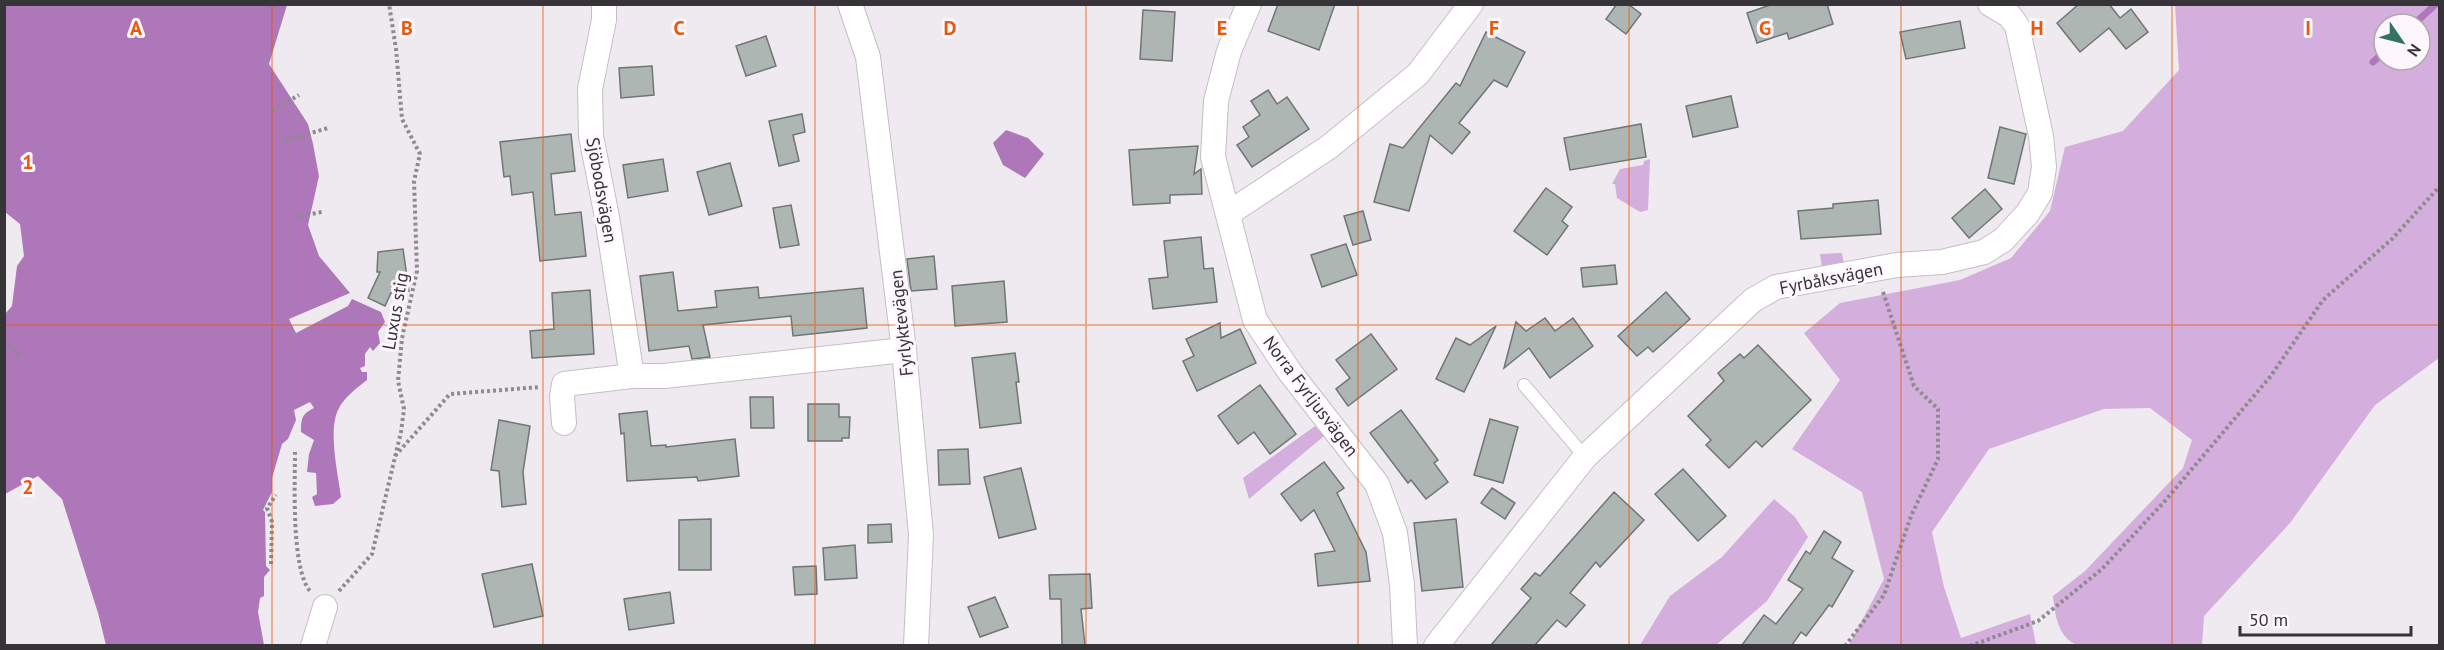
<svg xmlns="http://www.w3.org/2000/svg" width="2444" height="650" viewBox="0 0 2444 650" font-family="'PT Sans',sans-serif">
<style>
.green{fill:#d4aedc;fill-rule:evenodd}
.water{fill:#ae77b9}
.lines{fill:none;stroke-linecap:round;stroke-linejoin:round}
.stream{stroke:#ae77b9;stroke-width:7}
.building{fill:#aeb6b3;stroke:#6f7673;stroke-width:1.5}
.service-casing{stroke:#c4bfc5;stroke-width:14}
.minor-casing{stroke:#c4bfc5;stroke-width:26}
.path{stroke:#8e8a8e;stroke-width:4;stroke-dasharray:3 3;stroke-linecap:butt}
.service{stroke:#fff;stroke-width:12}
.minor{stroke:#fff;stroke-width:24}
.grid{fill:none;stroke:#e8590c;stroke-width:1.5;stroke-opacity:0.55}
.labels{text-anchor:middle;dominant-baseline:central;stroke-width:6;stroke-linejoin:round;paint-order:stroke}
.street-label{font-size:18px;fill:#363436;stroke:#fdf7fd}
.grid-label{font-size:20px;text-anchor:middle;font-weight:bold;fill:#e8590c;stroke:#fdf7fd;stroke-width:6;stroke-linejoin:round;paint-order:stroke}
</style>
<rect width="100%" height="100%" fill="#efeaf0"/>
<g class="green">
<path d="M 2175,5 L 2439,5 L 2439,358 L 2375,405 L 2290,523 L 2204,616 L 2202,645 L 2077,645 C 2058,637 2055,615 2053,596 L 2085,571 L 2183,468 L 2192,440 L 2150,408 L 2104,409 L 1989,449 L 1932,532 L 1944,587 L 1961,638 L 2030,614 L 2036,645 L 1849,645 L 1884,579 L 1862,492 L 1792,449 L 1840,380 L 1804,333 L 1840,303 L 1960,280 L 2011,258 L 2050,211 L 2065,147 L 2123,131 L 2179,70 ZM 2384,24 L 2420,24 L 2420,60 L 2384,60 Z"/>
<polygon points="1650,159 1648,210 1640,212 1617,198 1615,184 1612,184 1620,169 1643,165 1644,161"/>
<polygon points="1842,253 1844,266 1822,268 1820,254"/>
<polygon points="1315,426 1324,436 1249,499 1243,478"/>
<polygon points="1774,499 1795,517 1808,537 1767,601 1716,645 1640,645 1670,596 1722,557"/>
</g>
<g class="water">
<path d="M 5,4 L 287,5 L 269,64 L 308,124 L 313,144 L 319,176 L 308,225 L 319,256 L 350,293 L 289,319 L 296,333 L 348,306 L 352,299 L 381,312 L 385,322 L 378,332 L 380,343 L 373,351 L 370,347 L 365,354 L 365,366 L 360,368 L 362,372 L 367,372 L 367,380 C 357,388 344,397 338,410 C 328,431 338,474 341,497 L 333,504 L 315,506 L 312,497 L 317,494 L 316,473 L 307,472 L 309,454 L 314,440 L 301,432 C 301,418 302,414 314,408 L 310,402 L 294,410 L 296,420 L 288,439 L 282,444 L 272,478 L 272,492 L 263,510 L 265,512 L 266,566 L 270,570 L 264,577 L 264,596 L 260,598 L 258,612 L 264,645 L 106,645 L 98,613 L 62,499 L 38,476 L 5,494 L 5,314 L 12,306 L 17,266 L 24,256 L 20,224 L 5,212 Z"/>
<polygon points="1006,130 1028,138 1044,154 1025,178 1003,165 993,143"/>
</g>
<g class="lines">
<g class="stream">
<polyline points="2414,24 2436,4"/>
<polyline points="2373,62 2384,52"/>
</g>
</g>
<g class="building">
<polygon points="1278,4 1335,4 1319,50 1268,31"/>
<polygon points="1617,4 1628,4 1641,14 1626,34 1606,19"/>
<polygon points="1773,4 1827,4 1833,24 1789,39 1787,33 1757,43 1747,13"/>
<polygon points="2079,4 2109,4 2120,18 2131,9 2148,32 2126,49 2109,28 2080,52 2057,23"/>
<polygon points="1143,10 1175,12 1172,61 1140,59"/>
<polygon points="1960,21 1965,48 1906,59 1900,32"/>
<polygon points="1486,32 1525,52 1507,87 1494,80 1459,123 1470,132 1452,154 1430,135 1409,211 1374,202 1390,144 1403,148 1456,83 1460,86"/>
<polygon points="766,36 776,66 746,76 736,46"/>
<polygon points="652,66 654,95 621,98 619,68"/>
<polygon points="1268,90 1277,104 1287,97 1309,129 1252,167 1237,145 1249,137 1243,127 1260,115 1251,101"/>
<polygon points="1731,96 1738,127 1693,137 1686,106"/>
<polygon points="802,114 805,132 793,135 799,161 779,166 769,121"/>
<polygon points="1641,124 1646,157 1570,170 1564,138"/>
<polygon points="2000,127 2026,134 2014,184 1988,178"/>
<polygon points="571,134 575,171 551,174 555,215 581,212 586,256 540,261 533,192 512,195 510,176 504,177 500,142"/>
<polygon points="1198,146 1194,174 1201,169 1202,194 1170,195 1170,203 1133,205 1129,150"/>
<polygon points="663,159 668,191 628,198 623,165"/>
<polygon points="730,163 742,206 709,215 697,172"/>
<polygon points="1546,188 1572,207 1562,221 1568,226 1547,255 1514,231"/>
<polygon points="1985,189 2002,209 1969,238 1952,218"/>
<polygon points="1878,200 1881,234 1801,239 1798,211 1833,208 1833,204"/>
<polygon points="791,205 799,245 780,248 773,208"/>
<polygon points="1363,211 1371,240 1353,245 1344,216"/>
<polygon points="1201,237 1204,269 1213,268 1217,302 1153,309 1149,279 1168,277 1164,241"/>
<polygon points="1346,244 1357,275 1322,287 1311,255"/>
<polygon points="403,249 409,291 391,293 385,306 368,298 380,272 377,272 378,252"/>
<polygon points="934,256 937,289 911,291 907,259"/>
<polygon points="1615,265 1617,284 1583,287 1581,268"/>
<polygon points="673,272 678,311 717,307 715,291 758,287 759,298 863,288 867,328 793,336 791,316 703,325 710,357 692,359 689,346 649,351 640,276"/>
<polygon points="1004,281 1007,322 955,326 952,286"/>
<polygon points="590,290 594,354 532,358 530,331 554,329 552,293"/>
<polygon points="1666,292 1690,319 1653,352 1648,347 1637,356 1618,336"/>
<polygon points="1545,318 1555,331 1573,318 1593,346 1550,378 1529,348 1504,368 1516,322 1526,331"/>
<polygon points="1220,323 1221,338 1240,329 1256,363 1197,391 1183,361 1194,356 1186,339"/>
<polygon points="1496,326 1464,392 1436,379 1456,338 1470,345"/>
<polygon points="1371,334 1397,369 1348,406 1336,389 1350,378 1336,360"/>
<polygon points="1758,345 1811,400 1762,447 1756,441 1729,468 1706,445 1711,440 1688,416 1724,381 1718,373 1740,354 1744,358"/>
<polygon points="1015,353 1019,382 1016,382 1021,423 980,428 972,358"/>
<polygon points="1260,385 1296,434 1270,454 1254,432 1238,444 1218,416"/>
<polygon points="750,397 773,397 774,428 751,428"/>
<polygon points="808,404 839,404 839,417 850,417 849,438 842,438 842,441 808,441"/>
<polygon points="1401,410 1438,460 1434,463 1448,482 1426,499 1411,480 1408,483 1370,433"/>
<polygon points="647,411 651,446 666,445 666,447 735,439 739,476 698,481 697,477 627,481 624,433 621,434 619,414"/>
<polygon points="1490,419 1518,427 1503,483 1474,475"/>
<polygon points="499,420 530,426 523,472 526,504 502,507 499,471 491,470"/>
<polygon points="968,449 970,484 939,485 938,450"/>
<polygon points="1324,462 1344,488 1337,493 1366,552 1370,581 1318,586 1315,554 1335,551 1314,510 1301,521 1281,494"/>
<polygon points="1021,468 1036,529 999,538 984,477"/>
<polygon points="1683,469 1726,516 1698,541 1655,494"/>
<polygon points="1492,488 1515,503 1505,519 1481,503"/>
<polygon points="1614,492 1644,520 1600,567 1596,562 1570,593 1585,605 1566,627 1557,620 1535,645 1491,645 1531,598 1521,589 1535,573 1540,576"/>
<polygon points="711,519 711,570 679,570 679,520"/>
<polygon points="1456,519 1463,587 1422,591 1414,523"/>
<polygon points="891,524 892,542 868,543 868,525"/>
<polygon points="1824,531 1841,542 1832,558 1853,571 1832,607 1829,605 1806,636 1801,632 1792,645 1742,645 1764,615 1776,624 1803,589 1788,580 1806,551 1810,554"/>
<polygon points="855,545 857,578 825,580 823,548"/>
<polygon points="532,564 543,616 494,627 482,574"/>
<polygon points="816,566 817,594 795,595 793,567"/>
<polygon points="1090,574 1092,608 1081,609 1085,645 1062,645 1061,599 1050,599 1049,575"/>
<polygon points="670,592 674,623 629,630 624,599"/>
<polygon points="995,597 1008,627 980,637 968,607"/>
</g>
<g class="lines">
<defs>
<polyline id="service" points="1524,385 1585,457"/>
<g id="minor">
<polyline points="604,4 604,20 590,89 591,136 607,217 632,376"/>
<polyline points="850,4 868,57 904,350 921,535 916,646"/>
<polyline points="1249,4 1229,51 1216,101 1213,157 1255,320 1289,371 1377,484 1395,533 1402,585 1405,646"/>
<polyline points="1229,213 1329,147 1418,74 1471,4"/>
<polyline points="564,423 562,397 564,384 632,376 664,376 904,350"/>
<polyline points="313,646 325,607"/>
<polyline points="1436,646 1585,457 1753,300 1776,287 1897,265 1942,262 1984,252 2003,240 2027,214 2040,193 2044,167 2041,136 2017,26 2010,16 1990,4"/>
</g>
</defs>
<use href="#service" class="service-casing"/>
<use href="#minor" class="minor-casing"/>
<g class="path">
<polyline points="272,111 299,95"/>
<polyline points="284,141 328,128"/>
<polyline points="295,217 322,212"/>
<polyline points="4,341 20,355"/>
<path d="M 295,452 C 295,482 291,569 310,591"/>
<polyline points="395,456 450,394 540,387"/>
<polyline points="271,564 272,522 267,508 276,495"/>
<polyline points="339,591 372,554 401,432 404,409 398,381 402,338 417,271 414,181 420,154 402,119 396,49 389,4"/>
<polyline points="1845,646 1884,595 1911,516 1938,459 1938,409 1914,386 1882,289"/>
<polyline points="1970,646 2038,621 2102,569 2164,502 2270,377 2323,300 2392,239 2440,186"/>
</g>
<use href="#service" class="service"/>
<use href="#minor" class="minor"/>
</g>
<path class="grid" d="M 272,4 L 272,646M 543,4 L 543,646M 815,4 L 815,646M 1086,4 L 1086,646M 1358,4 L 1358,646M 1629,4 L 1629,646M 1901,4 L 1901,646M 2172,4 L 2172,646M 4,325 L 2440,325"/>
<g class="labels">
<g class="street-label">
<text transform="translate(602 190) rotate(80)">Sjöbodsvägen</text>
<text transform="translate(1831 278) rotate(-11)">Fyrbåksvägen</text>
<text transform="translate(395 311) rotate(-80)">Luxus stig</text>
<text transform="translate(901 323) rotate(-96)">Fyrlyktevägen</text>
<text transform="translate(1311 396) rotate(53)">Norra Fyrljusvägen</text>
</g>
</g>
<g class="grid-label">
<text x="136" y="35">A</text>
<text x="407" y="35">B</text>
<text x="679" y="35">C</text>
<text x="950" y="35">D</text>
<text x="1222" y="35">E</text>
<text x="1494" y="35">F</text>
<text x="1765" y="35">G</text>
<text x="2037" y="35">H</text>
<text x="2308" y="35">I</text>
<text x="28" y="169">1</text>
<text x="28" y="494">2</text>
</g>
<rect width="2444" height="650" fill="none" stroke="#363436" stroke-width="12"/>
<g transform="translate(2402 42) rotate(125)"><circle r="28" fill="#fdf7fd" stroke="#ada9ad" stroke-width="1.5"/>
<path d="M0-4.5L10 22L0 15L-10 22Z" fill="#347360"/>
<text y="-9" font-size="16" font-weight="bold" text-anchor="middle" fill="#363436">N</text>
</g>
<path d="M2240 626v9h171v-9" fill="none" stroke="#363436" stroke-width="3"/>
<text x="2249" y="626" font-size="18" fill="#363436" stroke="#fdf7fd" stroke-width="4.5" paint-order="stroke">50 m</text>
</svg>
